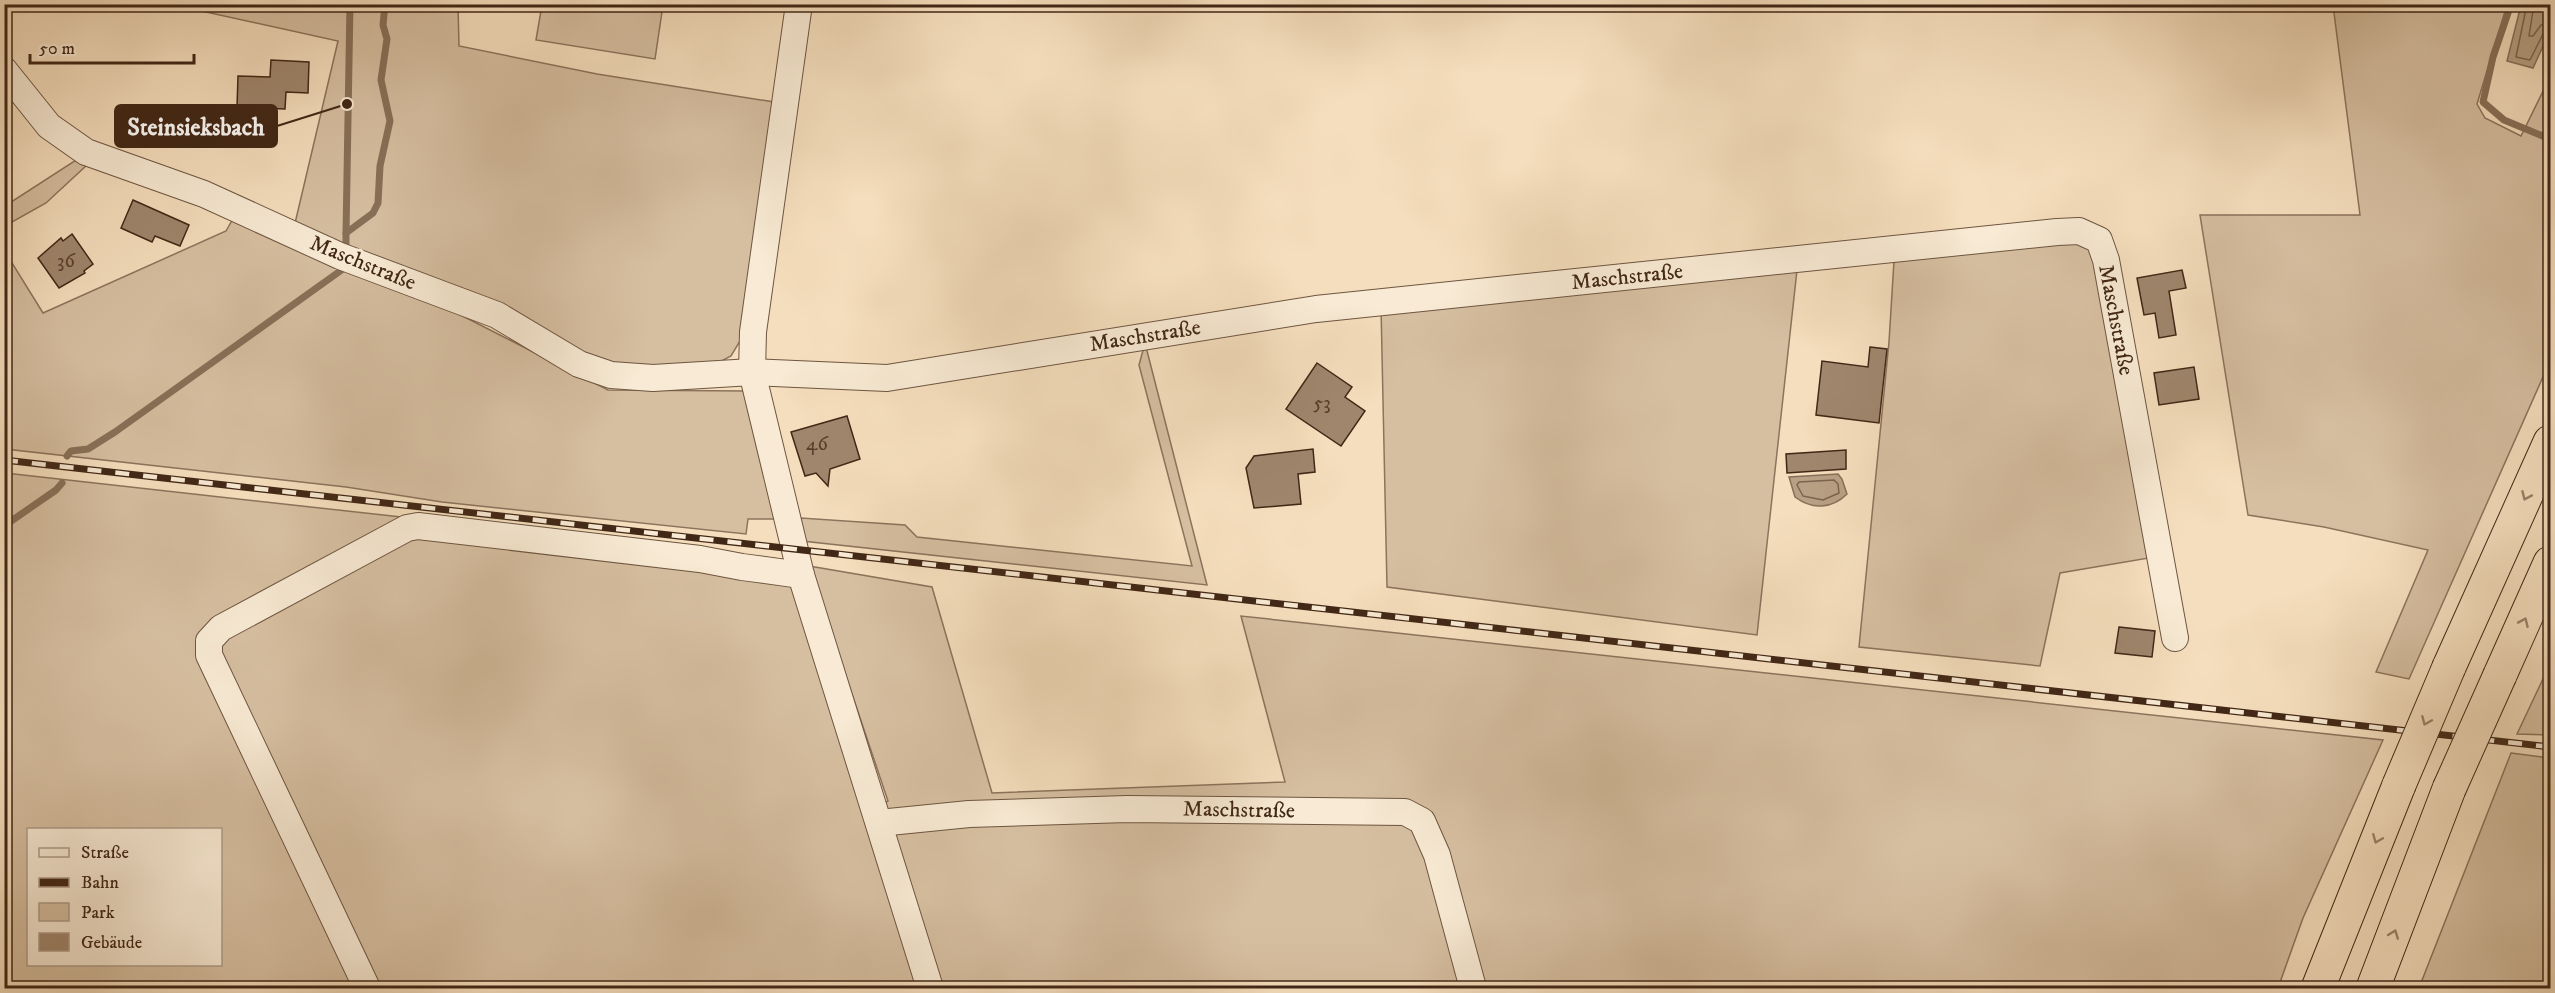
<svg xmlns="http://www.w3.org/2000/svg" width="2555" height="993" viewBox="0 0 2555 993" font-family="'IM FELL DW Pica',serif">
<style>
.green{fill:#d6bfa1;stroke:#8c735c;stroke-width:1.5;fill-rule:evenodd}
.water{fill:#b8a084;stroke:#887058;stroke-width:1.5}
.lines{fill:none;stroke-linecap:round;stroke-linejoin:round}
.shore{stroke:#7c644d;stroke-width:1.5}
.stream{stroke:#887058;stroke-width:7}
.building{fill:#9f866d;stroke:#412716;stroke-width:1.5}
.street-casing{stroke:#6e5540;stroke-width:28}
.highway-casing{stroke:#412716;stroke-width:35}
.street{stroke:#f8ead4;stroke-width:26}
.highway{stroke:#f5debd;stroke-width:33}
.rail-casing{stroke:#412716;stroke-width:7}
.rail{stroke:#f8ead4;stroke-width:4.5;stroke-dasharray:14;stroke-linecap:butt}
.highway-bridge-casing{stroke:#412716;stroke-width:35;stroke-linecap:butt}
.highway-bridge{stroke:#f5debd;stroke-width:33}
.oneway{stroke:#9b826a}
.labels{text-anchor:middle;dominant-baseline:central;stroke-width:6;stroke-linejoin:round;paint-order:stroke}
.number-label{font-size:20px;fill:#583f2c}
.street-label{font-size:22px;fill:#412716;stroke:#f8ead4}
.leader{fill:none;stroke:#412716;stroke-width:2}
.callout-dot{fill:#412716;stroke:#f8ead4;stroke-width:2}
.callout{fill:#412716;stroke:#412716;stroke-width:2}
.callout-label{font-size:24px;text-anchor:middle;font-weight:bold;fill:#fff}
</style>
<rect width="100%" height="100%" fill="#f5debd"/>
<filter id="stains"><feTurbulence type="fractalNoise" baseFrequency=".00333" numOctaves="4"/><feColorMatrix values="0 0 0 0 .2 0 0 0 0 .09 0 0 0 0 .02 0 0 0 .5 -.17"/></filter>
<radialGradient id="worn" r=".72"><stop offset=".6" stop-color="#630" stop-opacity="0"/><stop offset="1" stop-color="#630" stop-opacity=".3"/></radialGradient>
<g class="green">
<polygon points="192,5 458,5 459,46 597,74 774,102 743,336 731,356 705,370 589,362 439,304 608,390 747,391 782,519 748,519 746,534 442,502 346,487 5,449 4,250 43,313 226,231 234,217 292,236 338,41 192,9"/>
<polygon points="542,5 663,5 655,59 536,40"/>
<polygon points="2333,5 2507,5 2477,104 2485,118 2521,136 2550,77 2550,361 2409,679 2376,672 2428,550 2324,527 2248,515 2200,215 2360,215"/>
<polygon points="76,160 87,165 46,203 5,226 5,206"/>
<polygon points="2071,241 2087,247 2099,262 2155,557 2060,573 2040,666 1859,647 1889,342 1894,261"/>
<polygon points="1797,270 1757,635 1387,587 1381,307"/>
<polygon points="1145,343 1207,585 802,541 801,518 905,525 917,537 1192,566 1139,365"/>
<path d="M 5,473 L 788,560 L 867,811 L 888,801 L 809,566 L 932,587 L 992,793 L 1285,782 L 1241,616 L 2383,740 L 2303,918 L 2278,988 L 5,988 ZM 28,830 L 220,830 L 220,964 L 28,964 Z"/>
<polygon points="2550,664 2550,735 2517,734"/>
<polygon points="2511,753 2550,758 2550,988 2419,988"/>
</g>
<g class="water">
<polygon points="2521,5 2550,5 2550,31 2533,68 2507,61"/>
<path d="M 1838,474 L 1842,479 L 1847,494 C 1832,509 1812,510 1795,497 L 1789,477 Z"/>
</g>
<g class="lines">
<g class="shore">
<polyline points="2527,4 2516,57 2530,60 2543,34 2550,31"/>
<polyline points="2534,4 2529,36 2533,36 2541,25 2550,23"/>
<polygon points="1834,480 1838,484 1839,493 1823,500 1803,496 1797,485 1799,482"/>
</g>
<g class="stream">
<polyline points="2511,4 2493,57 2483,102 2504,120 2550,139"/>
<polyline points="346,233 350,4"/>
<polyline points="346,250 346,233 373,213 378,203 380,166 390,121 381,80 387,39 383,25 385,4"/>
<polyline points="67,456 71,451 88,449 115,432 343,269"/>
<polyline points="4,526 56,490 62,483"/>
</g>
</g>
<g class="building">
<polygon points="271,60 309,62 308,93 286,92 285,109 237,107 238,76 270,77"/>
<polygon points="133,200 189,225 180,246 155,236 152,242 121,228"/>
<polygon points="72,234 93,264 84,271 85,273 59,288 38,258 61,238 63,241"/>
<polygon points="2182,270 2186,288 2169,291 2176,335 2159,338 2155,313 2144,315 2137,278"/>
<polygon points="1870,347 1887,349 1879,423 1816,415 1822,361 1868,367"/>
<polygon points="1317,363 1352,387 1345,397 1365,411 1341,446 1286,409"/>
<polygon points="2194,367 2199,399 2159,405 2154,373"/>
<polygon points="847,416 860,459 830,469 828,486 816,473 805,476 791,432"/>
<polygon points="1313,449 1315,472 1298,474 1301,504 1254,508 1246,468 1254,456"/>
<polygon points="1846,450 1846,469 1787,473 1786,454"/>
<polygon points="2119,627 2155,631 2152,657 2115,653"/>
</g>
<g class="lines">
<defs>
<g id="street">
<polyline points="799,4 753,332 752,372 801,575 930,988"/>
<polyline points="4,70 49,126 86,152 204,194 340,256 497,315 579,364 611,375 653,378 752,372 887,378 1316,309 2057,232 2079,231 2099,240 2106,260 2175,638"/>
<polyline points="879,823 969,814 1127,809 1405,812 1422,821 1437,855 1473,988"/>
<polyline points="367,988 209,655 209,641 221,628 407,528 418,526 700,559 742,567 801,575"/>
</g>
<g id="highway">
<polyline points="2449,667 2550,442"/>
<polyline points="2500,675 2550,563"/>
<polyline points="2318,988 2399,785"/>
<polyline points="2373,988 2449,789"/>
</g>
</defs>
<use href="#street" class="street-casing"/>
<use href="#highway" class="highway-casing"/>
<use href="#street" class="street"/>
<use href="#highway" class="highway"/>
<defs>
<polyline id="rail" points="4,460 2550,747"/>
</defs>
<use href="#rail" class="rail-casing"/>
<use href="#rail" class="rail"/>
<defs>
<g id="highway-bridge">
<polyline points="2399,785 2449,667"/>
<polyline points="2449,789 2500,675"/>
</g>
</defs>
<use href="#highway-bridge" class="highway-bridge-casing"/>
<use href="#highway-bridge" class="highway-bridge"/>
</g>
<defs><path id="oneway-chevron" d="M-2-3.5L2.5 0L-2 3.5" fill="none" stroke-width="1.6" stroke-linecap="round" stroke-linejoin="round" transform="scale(1.5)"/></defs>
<g class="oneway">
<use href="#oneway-chevron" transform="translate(2526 496) rotate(114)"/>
<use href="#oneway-chevron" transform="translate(2524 622) rotate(-66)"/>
<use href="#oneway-chevron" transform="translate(2426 721) rotate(113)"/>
<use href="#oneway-chevron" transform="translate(2377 839) rotate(112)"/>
<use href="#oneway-chevron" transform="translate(2394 934) rotate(-69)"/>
</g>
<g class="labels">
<g class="number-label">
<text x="66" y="261">36</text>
<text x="1322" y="403">53</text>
<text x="817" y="444">46</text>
</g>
<g class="street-label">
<text transform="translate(363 263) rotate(22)">Maschstraße</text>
<text transform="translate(1627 277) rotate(-6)">Maschstraße</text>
<text transform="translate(2116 320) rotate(79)">Maschstraße</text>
<text transform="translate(1145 336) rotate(-9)">Maschstraße</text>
<text transform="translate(1239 810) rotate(1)">Maschstraße</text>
</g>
</g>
<path class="leader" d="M347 104L277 126"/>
<circle class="callout-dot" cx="347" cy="104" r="6"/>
<rect class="callout" x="115" y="105" width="162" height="42" rx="6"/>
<g class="callout-label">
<text x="196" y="135">Steinsieksbach</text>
</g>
<rect width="2555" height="993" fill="none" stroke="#f5debd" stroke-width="24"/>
<rect x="6" y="6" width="2543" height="981" fill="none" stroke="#412716" stroke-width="3"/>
<rect x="12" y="12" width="2531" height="969" fill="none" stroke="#412716" stroke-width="1.5"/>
<rect x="27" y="828" width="195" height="138" fill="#f8ead4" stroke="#af9c88" stroke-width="1.5"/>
<rect x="39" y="848" width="30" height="9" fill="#f8ead4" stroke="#af9c88" stroke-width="1.5"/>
<text x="81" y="858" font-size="18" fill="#412716">Straße</text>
<rect x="39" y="878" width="30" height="9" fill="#412716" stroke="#af9c88" stroke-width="1.5"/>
<text x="81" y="888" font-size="18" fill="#412716">Bahn</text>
<rect x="39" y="903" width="30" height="18" fill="#d6bfa1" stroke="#af9c88" stroke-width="1.5"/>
<text x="81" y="918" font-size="18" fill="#412716">Park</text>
<rect x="39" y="933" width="30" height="18" fill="#9f866d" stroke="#af9c88" stroke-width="1.5"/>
<text x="81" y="948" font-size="18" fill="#412716">Gebäude</text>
<path d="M30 54v9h164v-9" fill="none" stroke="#412716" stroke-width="3"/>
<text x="39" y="54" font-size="18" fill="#412716" stroke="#f8ead4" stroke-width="4.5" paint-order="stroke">50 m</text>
<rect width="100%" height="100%" filter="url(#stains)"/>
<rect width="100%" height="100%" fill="url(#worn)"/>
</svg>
